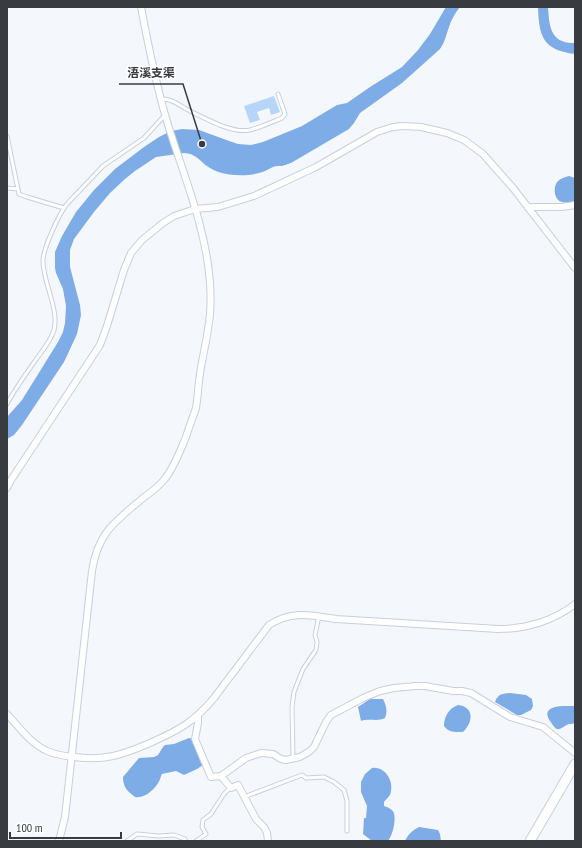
<svg xmlns="http://www.w3.org/2000/svg" width="582" height="848" viewBox="0 0 582 848" font-family="'PT Sans Narrow','Noto Sans SC',sans-serif">
<style>
.water{fill:#7eace7}
.building{fill:#b7d4f9}
.lines{fill:none;stroke-linecap:round;stroke-linejoin:round}
.lane-casing{stroke:#c6d0dd;stroke-width:5}
.street-casing{stroke:#c6d0dd;stroke-width:8}
.secondary-casing{stroke:#c6d0dd;stroke-width:11}
.lane{stroke:#fff;stroke-width:3}
.street{stroke:#fff;stroke-width:6}
.secondary{stroke:#fff;stroke-width:9}
.leader{fill:none;stroke:#383c41;stroke-width:1.5}
.callout-dot{fill:#383c41;stroke:#fff;stroke-width:1.5}
.callout-label{font-size:12px;text-anchor:middle;font-weight:bold;fill:#383c41;stroke:#fff;stroke-width:3;stroke-linejoin:round;paint-order:stroke}
</style>
<rect width="100%" height="100%" fill="#f4f8fd"/>
<g class="water">
<path d="M 446,7 L 460,7 C 455,13 451,20 449,27 C 446,35 445,42 440,49 L 402,83 L 360,113 L 354,123 L 349,129 L 291,163 C 290,163 286,165 285,165 C 281,167 277,165 273,167 C 270,168 268,170 265,171 C 250,177 224,177 210,168 C 200,162 196,153 184,153 L 156,157 L 135,171 L 125,179 L 110,193 L 94,212 L 74,239 L 70,250 L 70,267 L 80,305 L 81,315 L 77,334 L 64,362 L 22,425 L 14,435 L 7,439 L 7,417 L 22,400 L 58,342 L 63,332 L 65,323 L 66,306 L 63,289 L 56,273 L 55,268 L 55,252 L 62,236 L 76,212 L 94,190 L 115,169 L 144,147 L 159,137 L 171,131 L 182,129 L 199,130 L 232,142 L 238,144 L 251,145 L 263,142 L 302,126 L 337,105 L 347,103 L 370,87 L 402,67 L 418,50 L 430,34 Z"/>
<path d="M 538,7 L 548,7 C 549,19 549,36 562,41 C 566,43 571,43 575,43 L 575,54 C 543,50 539,37 538,7 Z"/>
<path d="M 569,176 L 575,178 L 575,201 C 571,202 566,203 562,202 C 555,201 553,190 556,184 C 558,179 565,177 569,176 Z"/>
<path d="M 510,693 L 526,695 L 532,699 L 533,706 L 531,710 L 521,715 L 517,715 L 495,702 C 498,693 503,694 510,693 Z"/>
<path d="M 370,699 L 383,699 C 386,705 388,711 385,718 C 378,722 369,718 361,721 L 358,707 Z"/>
<path d="M 458,705 C 475,707 473,723 463,732 C 455,732 449,733 444,726 C 444,717 449,708 458,705 Z"/>
<path d="M 562,706 L 575,706 L 575,723 C 573,724 570,724 569,724 C 565,725 561,730 557,729 C 554,728 552,723 550,721 C 543,710 551,707 562,706 Z"/>
<path d="M 189,738 L 193,739 L 203,765 L 197,769 L 184,775 L 176,771 L 162,774 L 161,776 C 159,786 146,799 135,797 C 127,791 123,787 123,777 L 139,758 L 154,757 L 158,755 L 163,747 L 165,745 L 174,744 Z"/>
<path d="M 372,768 C 386,766 395,783 390,795 C 388,798 385,800 384,802 L 384,806 C 388,807 392,809 394,813 C 396,820 393,835 388,841 L 372,841 L 363,834 L 364,818 L 366,818 L 367,806 L 361,792 L 361,782 L 365,774 Z"/>
<path d="M 419,827 L 438,830 L 440,834 L 441,841 L 405,841 C 408,834 413,830 419,827 Z"/>
</g>
<polygon class="building" points="274,96 280,112 271,115 269,108 257,112 260,120 250,123 244,106"/>
<g class="lines">
<defs>
<g id="lane">
<path d="M 160,99 C 170,98 178,104 186,109 C 203,117 231,134 250,130 C 261,127 272,122 282,118 L 285,114 L 278,94"/>
<polyline points="7,136 19,194 27,197 64,208"/>
<polyline points="7,188 18,189"/>
<path d="M 7,404 C 15,389 25,375 35,361 C 42,351 51,341 54,330 C 57,318 53,305 50,294 C 47,283 43,272 43,261 C 43,248 59,215 66,205 L 103,166 L 144,138 L 165,115"/>
<polyline points="293,759 292,707 294,692 303,669 316,650 317,642 315,635 319,616"/>
<polyline points="244,797 302,775 306,778 324,777 334,782 344,790 347,801 347,831"/>
<polyline points="127,841 137,834 159,836 174,835 185,839 186,841"/>
<polyline points="196,841 206,834 202,827 203,820 211,814 224,794 230,788"/>
</g>
<g id="street">
<polyline points="528,207 562,207 575,205"/>
<polyline points="7,488 11,480 100,345 107,326 124,270 131,253 142,240 163,223 174,216 195,209 218,207 254,196 316,167 377,132 393,127 403,126 421,127 447,133 464,140 483,154 513,188 575,268"/>
<path d="M 7,714 C 19,727 30,743 47,751 C 56,755 64,756 74,757 C 105,761 122,755 150,743 C 179,730 194,722 214,698 L 269,625 C 292,610 311,615 336,619 L 498,629 C 525,629 554,621 575,604"/>
<polyline points="198,716 198,723 195,739 211,777 221,776 246,758 261,753 273,754 281,759 286,760 300,757 310,751 314,747 326,722 331,715 363,698 380,691 394,688 416,686 425,686 453,691 462,691 471,693 510,717 543,727 575,753"/>
<polyline points="221,776 231,788 238,785 256,819 264,827 267,833 268,841"/>
<path d="M 59,841 L 65,817 L 92,571 C 98,532 115,522 143,498 C 150,493 158,487 164,480 C 174,468 180,451 186,437 C 189,427 193,417 196,408 C 198,397 198,385 200,374 C 202,359 206,344 208,329 C 211,314 211,298 210,283 C 206,226 182,172 166,118 C 155,81 148,44 141,7"/>
</g>
<polyline id="secondary" points="530,841 575,764"/>
</defs>
<use href="#lane" class="lane-casing"/>
<use href="#street" class="street-casing"/>
<use href="#secondary" class="secondary-casing"/>
<use href="#lane" class="lane"/>
<use href="#street" class="street"/>
<use href="#secondary" class="secondary"/>
</g>
<path class="leader" d="M202 144L183 84H119"/>
<circle class="callout-dot" cx="202" cy="144" r="4"/>
<g class="callout-label">
<text x="151" y="77">浯溪支渠</text>
</g>
<rect width="582" height="848" fill="none" stroke="#383c41" stroke-width="16"/>
<path d="M10 832v6h111v-6" fill="none" stroke="#383c41" stroke-width="2"/>
<text x="16" y="832" font-size="12" fill="#383c41" stroke="#ffffff" stroke-width="3" paint-order="stroke">100 m</text>
</svg>
